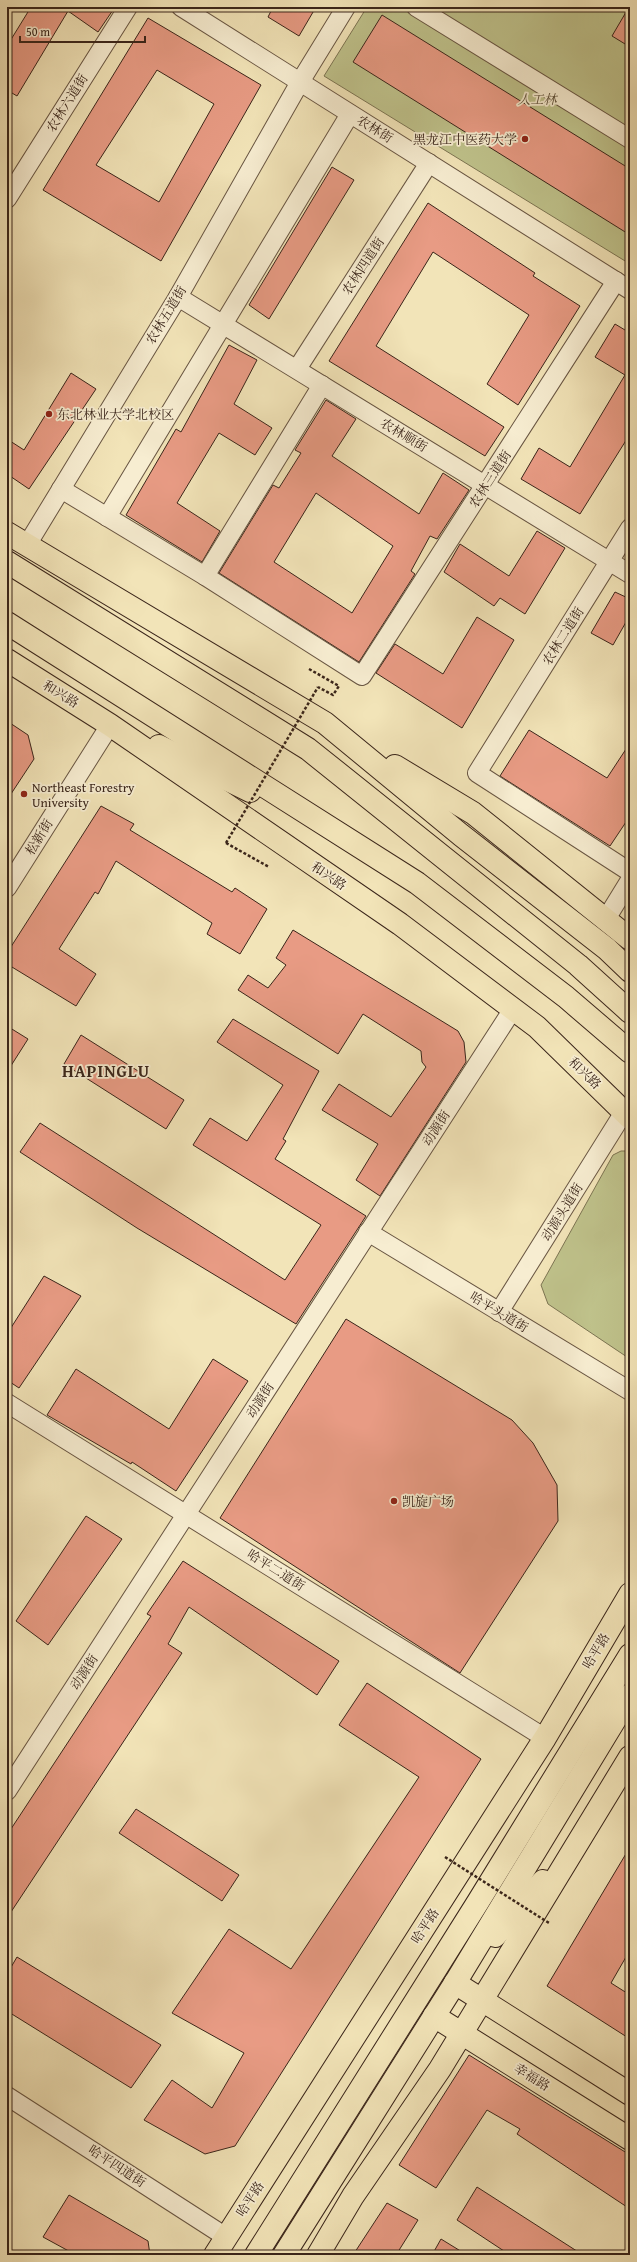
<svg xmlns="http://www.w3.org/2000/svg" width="637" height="2262" viewBox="0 0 637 2262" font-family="'Gentium Book Plus','Noto Serif SC',serif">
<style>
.green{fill:#bfc28b;stroke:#7c7452}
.building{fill:#e89b84;stroke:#3a251a;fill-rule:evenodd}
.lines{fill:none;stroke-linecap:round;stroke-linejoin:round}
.minor-casing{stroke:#685542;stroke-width:20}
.major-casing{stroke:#3a251a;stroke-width:24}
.highway-casing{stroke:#3a251a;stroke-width:24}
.path{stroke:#3a251a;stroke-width:2.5;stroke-dasharray:3 2;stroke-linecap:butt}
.minor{stroke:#f7edd1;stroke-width:18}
.major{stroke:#f2e4b8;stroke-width:22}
.highway{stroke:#f2e4b8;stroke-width:22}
.path-bridge{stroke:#3a251a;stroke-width:2.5;stroke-dasharray:3 2;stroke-linecap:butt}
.poi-dot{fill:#8f2418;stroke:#f7edd1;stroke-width:1.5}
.labels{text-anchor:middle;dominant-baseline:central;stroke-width:3.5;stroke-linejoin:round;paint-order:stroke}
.park-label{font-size:13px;font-style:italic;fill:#5b4c36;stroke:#f7edd1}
.street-label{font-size:13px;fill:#3a251a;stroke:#f7edd1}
.poi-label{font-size:13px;fill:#3a251a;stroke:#f7edd1;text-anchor:start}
.district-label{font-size:17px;font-weight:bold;letter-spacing:1px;fill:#3a251a;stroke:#f7edd1}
</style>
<rect width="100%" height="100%" fill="#f2e4b8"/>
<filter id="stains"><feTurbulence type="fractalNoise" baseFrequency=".005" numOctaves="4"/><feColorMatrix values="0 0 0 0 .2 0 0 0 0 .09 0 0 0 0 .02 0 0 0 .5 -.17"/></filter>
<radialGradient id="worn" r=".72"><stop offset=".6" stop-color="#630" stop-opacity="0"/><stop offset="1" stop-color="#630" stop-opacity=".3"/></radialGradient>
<g class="green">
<polygon points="367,7 630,7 630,264 324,76"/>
<polygon points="621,1151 630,1151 630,1359 548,1304 541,1285 613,1155"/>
</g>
<g class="building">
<polygon points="31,7 115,7 98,32 68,11 17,96 7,90 7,46"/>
<polygon points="273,7 316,7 299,36 268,17"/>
<polygon points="629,7 630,7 630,47 612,36"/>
<polygon points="382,15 630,169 630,235 353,62"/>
<path d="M 148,18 L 261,85 L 161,261 L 43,190 ZM 157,70 L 214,104 L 159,202 L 96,165 Z"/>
<polygon points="332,167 354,180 269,319 249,305"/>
<polygon points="428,203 535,273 533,276 580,306 518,405 487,384 529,315 433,252 376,346 504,427 485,456 329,361"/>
<polygon points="615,324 630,333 630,434 580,514 521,479 539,448 570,467 625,375 595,357"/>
<polygon points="229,345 257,360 234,404 272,428 255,455 219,433 177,503 220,531 202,562 126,515 176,429 181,432"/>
<polygon points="71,373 96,389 29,489 7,474 7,439 24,450"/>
<path d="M 326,400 L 356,419 L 332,456 L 419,514 L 443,473 L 469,490 L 437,539 L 430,536 L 411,571 L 415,574 L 359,662 L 219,573 L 273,485 L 279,488 L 301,453 L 295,450 ZM 316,493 L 393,546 L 352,613 L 274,562 Z"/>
<polygon points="537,531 565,548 525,614 500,598 494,606 444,572 460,544 509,576"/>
<polygon points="615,592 630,599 630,615 613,645 591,633"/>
<polygon points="477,617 514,640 462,728 376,673 395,644 443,674"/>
<polygon points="7,721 28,735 34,759 7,800"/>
<polygon points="529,730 607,778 630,743 630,816 610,846 500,776"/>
<polygon points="101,806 134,824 130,830 232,892 235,888 267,909 240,954 207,934 212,923 116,861 98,894 95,892 59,949 96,974 76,1006 7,964 7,953"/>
<polygon points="293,930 458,1031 464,1042 466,1062 380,1196 356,1180 378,1144 322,1110 339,1084 391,1117 426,1067 422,1062 421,1051 363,1014 338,1054 238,990 248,975 268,988 286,965 276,958"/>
<polygon points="233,1019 319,1071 283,1139 286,1141 275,1159 366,1216 296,1324 137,1228 20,1152 40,1123 285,1280 321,1225 193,1145 210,1118 247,1141 283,1085 217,1042"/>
<polygon points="7,1026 28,1039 7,1072"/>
<polygon points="81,1035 184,1100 166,1129 64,1064"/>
<polygon points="44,1276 81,1296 19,1388 7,1380 7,1334"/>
<polygon points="346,1319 512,1420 533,1443 557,1485 558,1521 460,1673 220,1518"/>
<polygon points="213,1359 248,1381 176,1491 132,1462 131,1464 47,1415 76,1369 169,1429"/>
<polygon points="86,1516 122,1539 48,1645 16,1621"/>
<polygon points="183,1561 339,1661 317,1695 189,1607 168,1644 182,1653 7,1918 7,1835 151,1616 147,1614"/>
<polygon points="367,1683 481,1759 235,2146 205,2154 144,2120 172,2080 212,2108 244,2053 172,2013 229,1929 291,1969 419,1777 339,1725"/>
<polygon points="136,1809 239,1875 222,1901 119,1833"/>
<polygon points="630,1847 630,1950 611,1983 630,1995 630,2039 547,1986"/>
<polygon points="17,1957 161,2045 131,2088 7,2011 7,1974"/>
<polygon points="469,2055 630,2155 630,2209 517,2134 520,2129 487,2110 436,2188 399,2165"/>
<polygon points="477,2187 583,2255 510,2255 457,2220"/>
<polygon points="69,2195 148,2241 150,2255 76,2255 43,2237"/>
<polygon points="387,2203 418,2220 396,2255 353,2255"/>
<polygon points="441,2239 467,2255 432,2255"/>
</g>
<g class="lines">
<defs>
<g id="minor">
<polyline points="181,7 630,290"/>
<polyline points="416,7 630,139"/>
<polyline points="7,199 128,7"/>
<polyline points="178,297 630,574"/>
<polyline points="297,369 429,163"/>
<polyline points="61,489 205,576 362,676 616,281"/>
<polyline points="107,517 350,114"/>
<polyline points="630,528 477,773 630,872"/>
<polyline points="27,545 178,297 300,82 346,7"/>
<polyline points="205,576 322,385"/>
<polyline points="7,888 110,725"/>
<polyline points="606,919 630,880"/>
<polyline points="368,1232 630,1391"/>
<polyline points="499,1312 624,1112"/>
<polyline points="7,1403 545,1738"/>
<polyline points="7,1791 513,1009"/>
<polyline points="7,2096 226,2237"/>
</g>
<g id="major">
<polyline points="455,1983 630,2094"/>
<polyline points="434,2016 630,2139"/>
</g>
<g id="highway">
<polyline points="7,533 325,723 461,835 607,949 630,971"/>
<polyline points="7,562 308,749 578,965 630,1012"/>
<polyline points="7,623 417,883 566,997 630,1052"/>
<polyline points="7,660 110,725 400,924 537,1027 630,1118"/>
<polyline points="159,746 250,791"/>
<polyline points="395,766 473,813 630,939"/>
<polyline points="495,1936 543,1881"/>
<polyline points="215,2255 545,1738 630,1594"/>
<polyline points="256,2255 478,1902 630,1655"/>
<polyline points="284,2255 455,1983 630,1695"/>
<polyline points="318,2255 353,2196 440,2069 630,1757"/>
</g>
</defs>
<use href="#minor" class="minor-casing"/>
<use href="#major" class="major-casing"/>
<use href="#highway" class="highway-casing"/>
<g class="path">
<polyline points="309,669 339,686 333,695 318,687"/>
<polyline points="226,843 269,867"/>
</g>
<use href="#minor" class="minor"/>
<use href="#major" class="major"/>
<use href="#highway" class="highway"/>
<g class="path-bridge">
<polyline points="226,843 318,687"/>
<polyline points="445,1857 549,1923"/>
</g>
</g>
<g class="poi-dot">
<circle cx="525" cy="139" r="4"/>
<circle cx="49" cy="414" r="4"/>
<circle cx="24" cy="794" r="4"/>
<circle cx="394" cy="1501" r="4"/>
</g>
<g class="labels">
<g class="park-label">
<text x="537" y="99">人工林</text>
</g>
<g class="street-label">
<text transform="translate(67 103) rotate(-58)">农林六道街</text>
<text transform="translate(375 129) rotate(32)">农林街</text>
<text transform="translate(363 266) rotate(-57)">农林四道街</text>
<text transform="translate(166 315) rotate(-59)">农林五道街</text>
<text transform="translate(404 435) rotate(31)">农林顺街</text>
<text transform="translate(490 479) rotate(-57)">农林三道街</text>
<text transform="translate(563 636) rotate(-58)">农林二道街</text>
<text transform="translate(61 694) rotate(32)">和兴路</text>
<text transform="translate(39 837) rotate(-58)">松新街</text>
<text transform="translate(329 876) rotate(34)">和兴路</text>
<text transform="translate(585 1073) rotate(44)">和兴路</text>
<text transform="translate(436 1128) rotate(-57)">动源街</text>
<text transform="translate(562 1212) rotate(-58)">动源头道街</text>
<text transform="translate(499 1312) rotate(31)">哈平头道街</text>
<text transform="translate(260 1400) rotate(-57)">动源街</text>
<text transform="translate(276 1570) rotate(32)">哈平二道街</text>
<text transform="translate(596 1651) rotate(-59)">哈平路</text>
<text transform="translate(84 1672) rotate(-57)">动源街</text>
<text transform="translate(425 1926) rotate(-57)">哈平路</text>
<text transform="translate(532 2077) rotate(32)">幸福路</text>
<text transform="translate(117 2166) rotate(33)">哈平四道街</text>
<text transform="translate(250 2199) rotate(-57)">哈平路</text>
</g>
<g class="poi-label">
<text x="517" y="139" text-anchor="end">黑龙江中医药大学</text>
<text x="57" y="414">东北林业大学北校区</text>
<text x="32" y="787">Northeast Forestry<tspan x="32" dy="15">University</tspan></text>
<text x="402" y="1501">凯旋广场</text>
</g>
<g class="district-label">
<text x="106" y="1070">HAPINGLU</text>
</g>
</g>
<rect width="637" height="2262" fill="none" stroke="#f2e4b8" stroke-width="24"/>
<rect x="8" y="8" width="621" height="2246" fill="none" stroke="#3a251a" stroke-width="2"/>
<rect x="12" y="12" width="613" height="2238" fill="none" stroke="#3a251a"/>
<path d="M20 36v6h125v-6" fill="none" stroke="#3a251a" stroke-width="2"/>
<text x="26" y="36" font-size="12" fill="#3a251a" stroke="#f7edd1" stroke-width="3" paint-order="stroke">50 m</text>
<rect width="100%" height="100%" filter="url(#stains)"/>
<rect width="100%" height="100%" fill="url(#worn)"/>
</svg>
